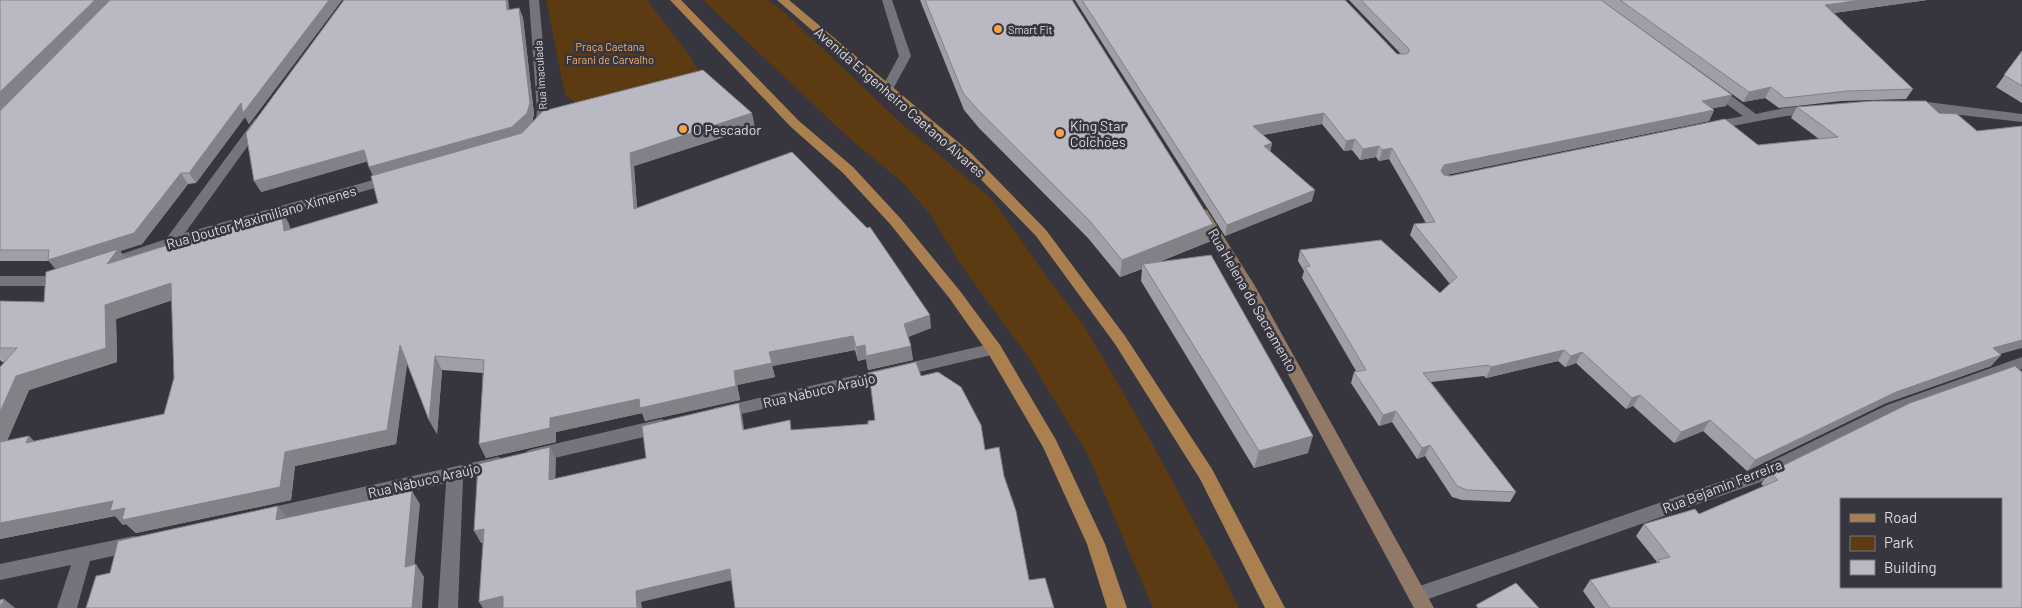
<svg xmlns="http://www.w3.org/2000/svg" width="2022" height="608" viewBox="0 0 2022 608" font-family="Barlow,sans-serif">
<style>
.green{fill:#5d3b12}
.lines{fill:none;stroke-linecap:round;stroke-linejoin:round}
.street{fill:#75737c;fill-rule:evenodd}
.secondary{fill:#907967;fill-rule:evenodd}
.primary{fill:#ab8051;fill-rule:evenodd}
.wall{fill:#a09ea7;fill-rule:evenodd}
.shaded-wall{fill:#828188}
.building{fill:#bab8c2;stroke:#828188;fill-rule:evenodd}
.poi-dot{fill:#f5a345;stroke:#37353d;stroke-width:2}
.labels{text-anchor:middle;dominant-baseline:central;stroke-width:5;stroke-linejoin:round;paint-order:stroke}
.far-poi-label{font-size:11px;fill:#dcdbe0;stroke:#37353d;text-anchor:start}
.far-park-label{font-size:11px;fill:#f6b26c;stroke:#37353d}
.far-street-label{font-size:11px;fill:#dcdbe0;stroke:#37353d}
.street-label{font-size:14px;fill:#dcdbe0;stroke:#37353d}
.poi-label{font-size:14px;fill:#dcdbe0;stroke:#37353d;text-anchor:start}
</style>
<rect width="100%" height="100%" fill="#37353d"/>
<g class="green">
<polygon points="546,0 647,0 689,55 706,83 575,103 565,95"/>
<polygon points="703,0 768,0 784,12 902,124 992,199 1049,280 1083,324 1147,434 1225,579 1239,608 1153,608 1087,453 1027,355 963,268 930,214 903,183 850,139"/>
</g>
<g class="lines">
<g class="street">
<path d="M 529,0 L 539,0 L 549,111 C 548,119 545,131 536,133 L 530,129 L 536,119 L 537,111 Z"/>
<polygon points="882,0 892,0 911,56 893,89 887,93 881,89 899,56"/>
<path d="M 1714,85 L 1718,86 L 1756,114 C 1769,111 1812,101 1820,110 L 1814,114 L 1786,116 L 1711,130 L 1707,129 L 1705,126 L 1707,123 L 1743,116 L 1710,92 L 1708,89 L 1710,86 Z"/>
<polygon points="1912,102 1927,102 2022,114 2022,122 1908,109 1906,106 1908,103"/>
<polygon points="259,118 265,122 185,233 391,175 398,179 396,182 176,245 111,267 101,267 99,264 101,261 166,239 255,119"/>
<polygon points="66,272 71,273 73,277 71,281 48,286 0,286 0,276 48,276"/>
<polygon points="994,343 1000,345 1002,349 1000,353 720,419 714,418 712,413 714,408 720,407"/>
<polygon points="2022,357 2022,369 1899,413 1766,480 1417,603 1410,601 1408,595 1410,589 1417,587 1754,470 1887,405"/>
<polygon points="661,419 667,421 669,426 667,431 661,433 533,463 527,461 524,456 527,451 533,449"/>
<polygon points="498,457 504,459 507,464 504,469 463,479 458,608 438,608 446,483 264,523 258,521 255,516 258,511 264,509"/>
<polygon points="134,536 140,538 143,544 140,550 90,561 77,608 57,608 71,565 0,580 0,564"/>
</g>
<polygon class="secondary" points="1202,209 1207,210 1255,286 1434,608 1414,608 1241,287 1195,213 1197,210"/>
<g class="primary">
<polygon points="670,0 681,0 799,121 853,167 901,219 960,291 1000,345 1056,440 1105,544 1127,608 1107,608 1087,544 1043,447 988,353 950,299 891,225 843,173 791,127"/>
<polygon points="777,0 789,0 971,153 1046,230 1125,336 1212,469 1285,608 1265,608 1200,479 1115,344 1036,236 961,159"/>
</g>
</g>
<g class="wall">
<path d="M 0,0 L 342,0 L 249,124 L 245,117 L 196,183 L 188,184 L 142,244 L 120,251 L 125,258 L 281,210 L 289,224 L 290,229 L 378,203 L 373,175 L 369,167 L 367,161 L 261,192 L 508,0 L 509,10 L 519,8 L 523,18 L 534,114 L 532,123 L 755,127 L 634,166 L 637,208 L 931,328 L 908,337 L 913,360 L 868,370 L 866,359 L 858,361 L 855,350 L 772,366 L 775,377 L 737,385 L 740,400 L 645,421 L 642,413 L 556,432 L 556,442 L 486,458 L 479,444 L 483,373 L 442,370 L 437,434 L 429,420 L 407,363 L 396,444 L 295,466 L 291,500 L 136,533 L 126,524 L 123,525 L 115,516 L 0,539 L 5,362 L 2,362 L 0,360 L 0,301 L 44,302 L 56,269 L 49,261 L 0,261 ZM 172,300 L 174,378 L 164,414 L 34,441 L 29,436 L 7,441 L 29,390 L 117,362 L 116,319 Z"/>
<polygon points="920,0 1072,0 1211,241 1159,262 1308,453 1254,468 1141,281 1142,269 1120,277 1088,238 979,128 964,110"/>
<polygon points="1075,0 1345,0 1397,54 1401,54 1349,0 1601,0 1726,106 1712,108 1714,110 1709,121 1446,175 1450,176 1819,139 1791,118 1797,107 1873,101 2001,355 1991,366 1886,403 1747,471 1703,431 1674,443 1633,406 1626,409 1576,363 1565,367 1558,361 1486,378 1484,376 1431,382 1516,492 1510,502 1462,500 1452,497 1425,456 1417,459 1392,422 1379,426 1351,383 1354,372 1356,371 1302,278 1304,271 1298,261 1300,250 1440,293 1450,284 1410,235 1414,224 1426,223 1389,159 1379,161 1376,157 1360,160 1352,150 1344,151 1322,124 1263,135 1272,143 1270,151 1312,201 1225,236"/>
<polygon points="1601,0 1927,0 1834,13 1913,89 1906,99 1841,101 1779,108 1765,98 1743,102"/>
<polygon points="2022,51 2022,103 1996,87"/>
<polygon points="1770,472 2022,608 1595,608 1583,591 1590,580 1656,563 1657,562 1636,536 1644,524 1699,514 1764,486 1761,484"/>
</g>
<g class="shaded-wall">
<polygon points="95,0 112,0 0,110 0,92"/>
<polygon points="329,0 342,0 249,124 245,117 196,183 189,173 241,103"/>
<polygon points="506,0 508,0 511,20 507,10"/>
<polygon points="1861,0 1927,0 1819,15 1825,5"/>
<polygon points="519,8 523,18 534,114 531,124 516,137 374,178 369,167"/>
<polygon points="1771,87 1765,98 1743,102 1749,92"/>
<polygon points="1732,95 1726,106 1697,111 1702,101"/>
<polygon points="1714,110 1709,121 1441,176 1441,171 1444,165"/>
<polygon points="752,113 755,127 634,166 638,223 634,209 630,153"/>
<polygon points="1324,113 1322,124 1251,137 1253,126"/>
<polygon points="1355,139 1352,150 1344,151 1346,141"/>
<polygon points="1272,143 1270,154 1264,146"/>
<polygon points="1379,146 1376,157 1360,160 1363,149"/>
<polygon points="1392,148 1389,159 1379,161 1382,150"/>
<polygon points="364,150 369,161 261,192 254,181"/>
<polygon points="181,173 188,184 142,244 120,251 129,263 57,271 48,260"/>
<polygon points="1315,190 1312,201 1225,236 1227,225"/>
<polygon points="281,210 289,224 292,245 284,231"/>
<polygon points="1213,224 1211,241 1145,267 1143,264 1142,269 1120,277 1122,260"/>
<polygon points="171,283 182,297 116,319 117,362 29,390 0,457 0,412 16,376 105,305"/>
<polygon points="930,315 931,328 905,338 904,324"/>
<polygon points="853,336 855,350 772,366 775,377 737,385 740,400 645,421 642,413 556,432 556,442 486,458 479,444 550,418 734,371 769,352"/>
<polygon points="2022,340 2022,348 1982,359 1993,348"/>
<polygon points="400,345 408,359 396,444 295,466 291,500 136,533 126,524 123,525 115,516 0,539 0,523 113,501 125,508 285,452"/>
<polygon points="865,345 866,359 858,361 856,347"/>
<polygon points="911,346 913,360 868,370 866,356"/>
<polygon points="1564,350 1558,361 1486,378 1491,367"/>
<polygon points="1582,352 1576,363 1565,367 1571,356"/>
<polygon points="2001,355 1991,366 1886,403 1747,471 1755,460 1896,392"/>
<polygon points="435,356 442,370 437,434 429,420"/>
<polygon points="1640,395 1633,406 1626,409 1632,398"/>
<polygon points="739,403 742,415 746,442 743,430"/>
<polygon points="1396,411 1392,422 1379,426 1383,415"/>
<polygon points="1710,420 1703,431 1674,443 1681,432"/>
<polygon points="29,436 42,450 26,443"/>
<polygon points="1313,436 1308,453 1254,468 1259,451"/>
<polygon points="1430,445 1425,456 1417,459 1422,448"/>
<polygon points="550,447 556,459 555,492 549,480"/>
<polygon points="412,491 420,504 413,580 405,567"/>
<polygon points="278,506 288,519 276,520"/>
<polygon points="484,529 491,541 481,543 474,531"/>
<polygon points="416,564 424,577 422,608 412,608"/>
<polygon points="730,569 733,580 641,602 642,608 637,608 636,591"/>
<polygon points="503,596 505,608 483,608 479,602"/>
<polygon points="4,599 15,608 0,608"/>
</g>
<g class="building">
<polygon points="0,0 95,0 0,92"/>
<polygon points="110,0 329,0 243,113 241,103 189,173 181,173 134,233 48,260 49,250 0,250 0,111"/>
<polygon points="344,0 506,0 507,10 519,8 530,103 527,113 512,127 369,167 364,150 254,181 246,133"/>
<polygon points="925,0 1072,0 1213,224 1122,260 1089,220 979,111 963,93"/>
<polygon points="1082,0 1345,0 1397,54 1406,54 1409,52 1409,49 1361,0 1601,0 1732,95 1702,101 1714,110 1444,165 1441,171 1444,175 1450,176 1725,119 1758,145 1838,137 1797,107 1873,101 1926,101 1939,113 1957,114 1977,131 2022,126 2022,340 1993,348 2001,355 1896,392 1755,460 1710,420 1681,432 1640,395 1632,398 1582,352 1571,356 1564,350 1491,367 1489,365 1423,373 1516,492 1467,490 1457,486 1430,445 1422,448 1396,411 1383,415 1354,372 1366,370 1305,267 1310,266 1300,250 1381,240 1440,293 1457,277 1414,224 1435,222 1392,148 1382,150 1379,146 1363,149 1355,139 1346,141 1324,113 1253,126 1272,143 1264,146 1315,190 1227,225"/>
<polygon points="1620,0 1861,0 1825,5 1913,89 1848,91 1785,98 1771,87 1749,92"/>
<polygon points="2022,51 2022,86 2004,75"/>
<polygon points="703,70 752,113 630,153 634,209 792,152 867,228 870,227 930,315 904,324 911,346 866,356 865,345 856,347 853,336 769,352 772,363 734,371 736,386 640,408 639,399 550,418 550,428 479,444 484,360 435,356 429,420 400,345 387,430 285,452 280,487 122,520 125,508 110,511 113,501 0,523 0,442 29,436 26,443 164,414 174,378 171,283 105,305 106,348 16,376 0,412 0,367 17,348 0,348 0,301 44,302 46,272 118,249 107,264 281,210 284,231 378,203 371,176 522,133 543,111"/>
<polygon points="1211,255 1313,436 1259,451 1143,264"/>
<polygon points="916,362 921,376 938,372 961,387 981,425 985,450 999,447 1004,476 1016,511 1029,580 1045,578 1054,608 735,608 730,569 636,591 637,608 503,608 503,596 479,602 484,529 474,531 478,464 550,447 549,480 646,458 642,426 739,403 743,430 790,420 791,430 868,424 868,421 875,420 869,373"/>
<path d="M 2015,366 L 2022,372 L 2022,608 L 1610,608 L 1590,580 L 1660,562 L 1658,560 L 1670,557 L 1644,524 L 1695,509 L 1699,514 L 1778,480 L 1770,472 L 1910,403 ZM 1841,499 L 2001,499 L 2001,587 L 1841,587 Z"/>
<polygon points="412,491 405,567 416,564 412,608 86,608 96,576 110,573 118,541 278,506 276,520"/>
<polygon points="1516,583 1539,608 1478,608 1476,605"/>
<polygon points="4,599 0,608 0,600"/>
</g>
<g class="poi-dot">
<circle cx="998" cy="29" r="5"/>
<circle cx="683" cy="129" r="5"/>
<circle cx="1060" cy="133" r="5"/>
</g>
<g class="labels">
<g class="far-poi-label">
<text x="1008" y="29">Smart Fit</text>
</g>
<g class="far-park-label">
<text x="610" y="46">Praça Caetana<tspan x="610" dy="13">Farani de Carvalho</tspan></text>
</g>
<g class="far-street-label">
<text transform="translate(540 75) rotate(-94)">Rua Imaculada</text>
</g>
<g class="street-label">
<text transform="translate(900 102) rotate(41)">Avenida Engenheiro Caetano Alvares</text>
<text transform="translate(261 217) rotate(-16)">Rua Doutor Maximiliano Ximenes</text>
<text transform="translate(1253 300) rotate(60)">Rua Helena do Sacramento</text>
<text transform="translate(819 390) rotate(-13)">Rua Nabuco Araújo</text>
<text transform="translate(424 480) rotate(-13)">Rua Nabuco Araújo</text>
<text transform="translate(1722 486) rotate(-21)">Rua Bejamin Ferreira</text>
</g>
<g class="poi-label">
<text x="1070" y="125">King Star<tspan x="1070" dy="16">Colchões</tspan></text>
<text x="693" y="129">O Pescador</text>
</g>
</g>
<rect x="1840" y="498" width="162" height="90" fill="#37353d" stroke="#79777e"/>
<rect x="1850" y="514" width="25" height="8" fill="#ab8051" stroke="#79777e"/>
<text x="1884" y="523" font-size="15" fill="#dcdbe0">Road</text>
<rect x="1850" y="536" width="25" height="15" fill="#5d3b12" stroke="#79777e"/>
<text x="1884" y="548" font-size="15" fill="#dcdbe0">Park</text>
<rect x="1850" y="560" width="25" height="15" fill="#bab8c2" stroke="#79777e"/>
<text x="1884" y="573" font-size="15" fill="#dcdbe0">Building</text>
</svg>
